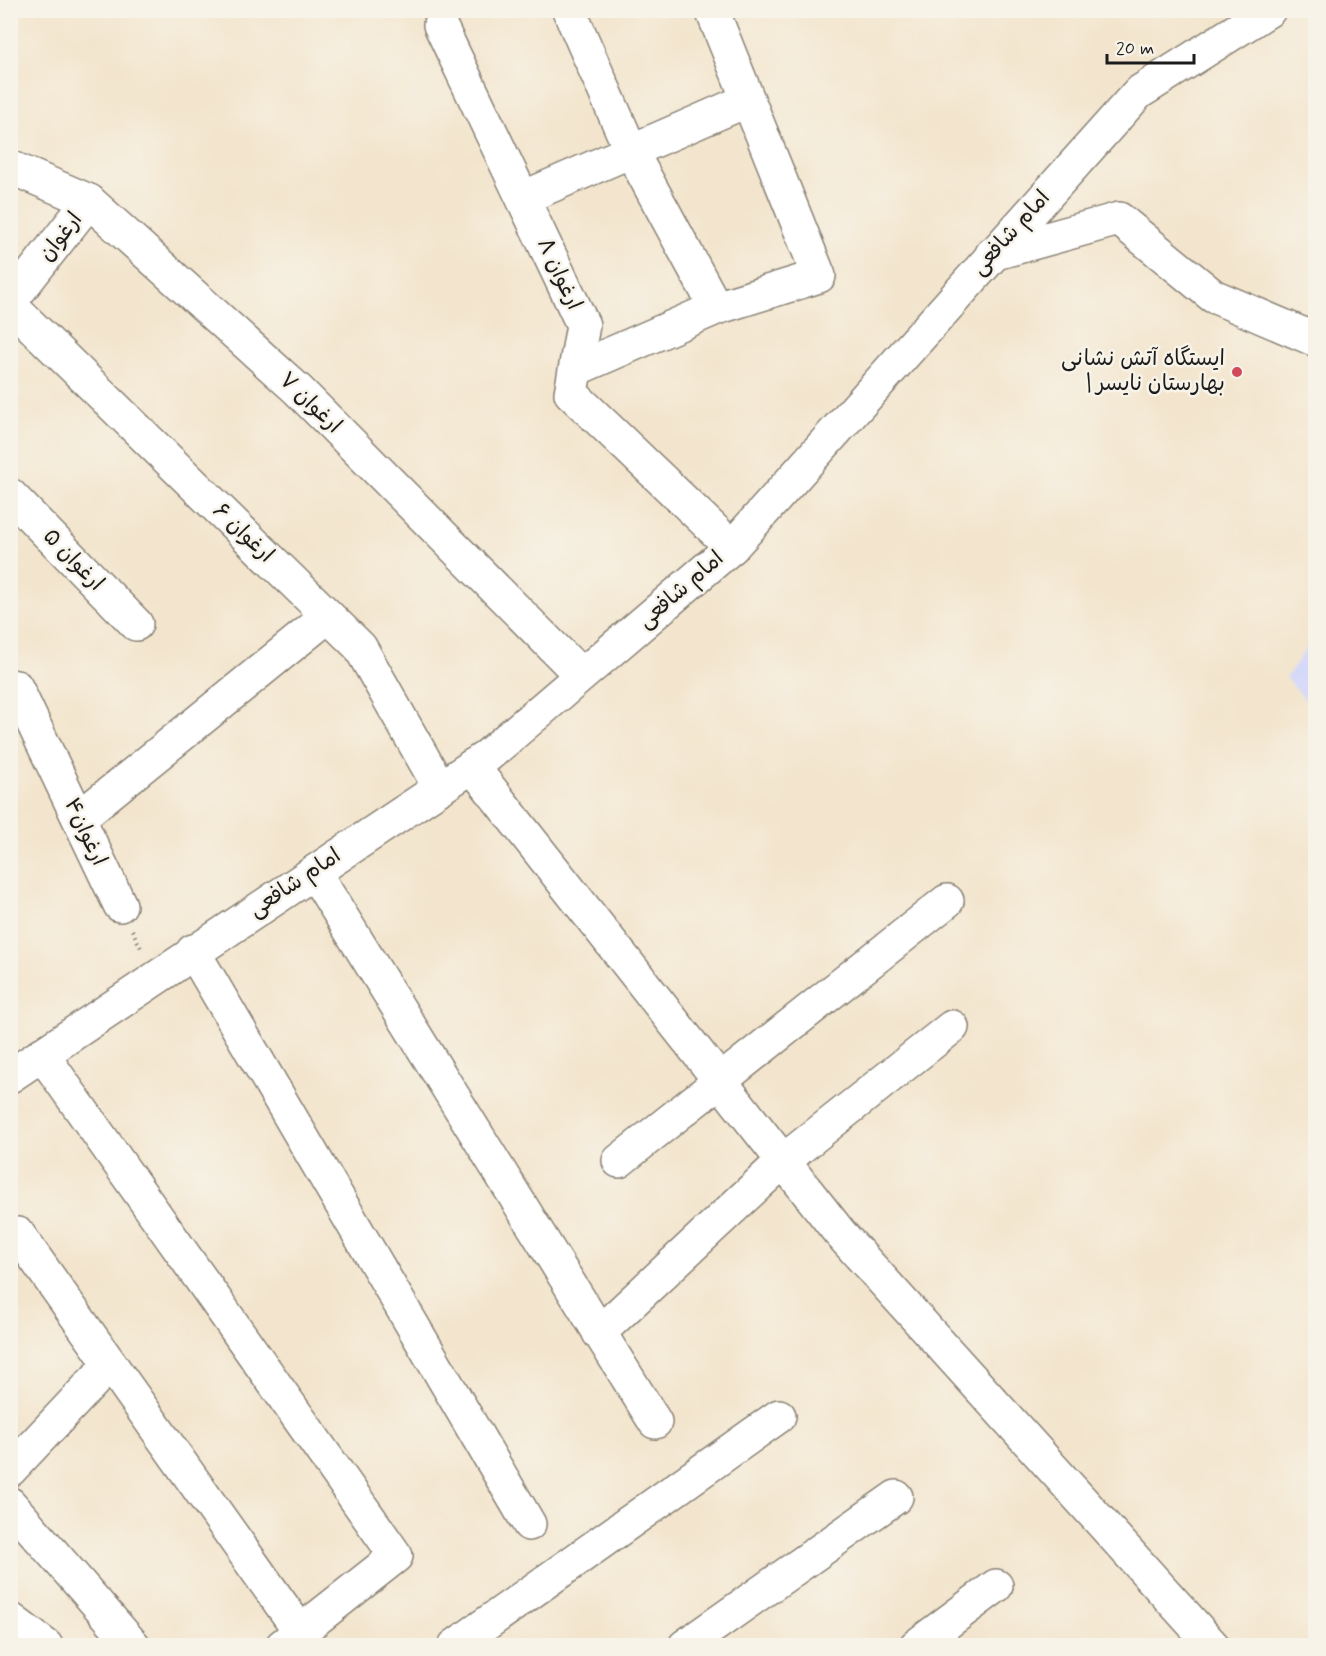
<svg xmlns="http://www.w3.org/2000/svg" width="1326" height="1656" viewBox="0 0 1326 1656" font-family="Mynerve,'Playpen Sans Arabic',sans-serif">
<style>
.built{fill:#d4d8f9}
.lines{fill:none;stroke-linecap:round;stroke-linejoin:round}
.minor-casing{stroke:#888074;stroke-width:36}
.major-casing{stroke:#888074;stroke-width:36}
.path{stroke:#888074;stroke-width:4;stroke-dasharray:1.5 4.5;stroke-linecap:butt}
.minor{stroke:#fff;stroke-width:33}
.major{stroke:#fff;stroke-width:33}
.poi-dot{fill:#d1495b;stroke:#f7f3e8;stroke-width:2}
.labels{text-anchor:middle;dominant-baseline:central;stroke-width:5;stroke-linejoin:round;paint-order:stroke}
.street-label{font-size:22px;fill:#1c1c1c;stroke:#f7f3e8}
.poi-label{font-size:22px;fill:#1c1c1c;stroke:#f7f3e8;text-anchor:end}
</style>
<rect width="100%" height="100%" fill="#f7f3e8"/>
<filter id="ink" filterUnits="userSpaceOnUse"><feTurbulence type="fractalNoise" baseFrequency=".0167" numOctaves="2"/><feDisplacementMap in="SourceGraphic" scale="12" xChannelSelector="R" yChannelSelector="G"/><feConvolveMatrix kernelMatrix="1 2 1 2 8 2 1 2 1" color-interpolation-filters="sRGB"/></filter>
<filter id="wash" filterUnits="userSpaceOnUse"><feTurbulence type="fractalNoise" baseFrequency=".008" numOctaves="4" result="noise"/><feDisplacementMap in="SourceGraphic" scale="24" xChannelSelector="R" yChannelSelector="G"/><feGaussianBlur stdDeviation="1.35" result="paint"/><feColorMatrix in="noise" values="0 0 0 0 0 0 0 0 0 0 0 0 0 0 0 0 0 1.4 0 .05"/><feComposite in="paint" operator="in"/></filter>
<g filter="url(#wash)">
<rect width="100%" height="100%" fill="#f3e5cd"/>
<polygon class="built" points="1315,636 1315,711 1286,678"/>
</g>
<g filter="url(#ink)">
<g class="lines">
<defs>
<g id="minor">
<polyline points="569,10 631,151 716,308"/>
<polyline points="440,25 583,325 571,393 732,547"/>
<polyline points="10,167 89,201 298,390 581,675"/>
<polyline points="523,198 748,100"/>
<polyline points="992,254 1119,219 1213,296 1316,340"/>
<polyline points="10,302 89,201"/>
<polyline points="10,305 360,647 440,788"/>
<polyline points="576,369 716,308 819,276 712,10"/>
<polyline points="10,495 136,624"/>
<polyline points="10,686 16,687 120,905"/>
<polyline points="472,766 839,1232 1213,1646"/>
<polyline points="79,818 328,616"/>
<polyline points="314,872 655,1422"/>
<polyline points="193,951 529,1524"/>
<polyline points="42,1054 396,1556 282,1646"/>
<polyline points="619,1161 947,901"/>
<polyline points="18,1234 300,1631"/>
<polyline points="599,1333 783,1161 952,1027"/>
<polyline points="10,1470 110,1364"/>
<polyline points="10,1504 134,1646"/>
<polyline points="10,1619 46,1646"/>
<polyline points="455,1646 779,1416"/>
<polyline points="685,1646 896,1497"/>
<polyline points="916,1646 996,1586"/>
</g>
<polyline id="major" points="10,1076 486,757 732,547 1138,93 1269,10"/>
</defs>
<use href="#minor" class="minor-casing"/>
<use href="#major" class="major-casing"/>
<polyline class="path" points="132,930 142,950"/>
<use href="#minor" class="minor"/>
<use href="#major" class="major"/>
</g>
</g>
<circle class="poi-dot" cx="1237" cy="372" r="6"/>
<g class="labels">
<g class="street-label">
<text transform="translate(1011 233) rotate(-48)">امام شافعی</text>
<text transform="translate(61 237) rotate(-52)">ارغوان</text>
<text transform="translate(559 274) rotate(65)">ارغوان ۸</text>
<text transform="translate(310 403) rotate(44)">ارغوان ۷</text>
<text transform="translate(243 533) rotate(44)">ارغوان ۶</text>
<text transform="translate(73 560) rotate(46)">ارغوان ۵</text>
<text transform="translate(681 590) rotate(-41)">امام شافعی</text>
<text transform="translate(85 832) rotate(65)">ارغوان۴</text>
<text transform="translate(295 883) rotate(-34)">امام شافعی</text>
</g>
<g class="poi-label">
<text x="1225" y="359">ایستگاه آتش نشانی<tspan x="1225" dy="25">| بهارستان نایسر</tspan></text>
</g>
</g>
<rect width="1326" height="1656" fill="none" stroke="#f7f3e8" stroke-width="36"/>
<path d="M1107 54v9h87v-9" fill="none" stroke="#1c1c1c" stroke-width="3"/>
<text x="1116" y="54" font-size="18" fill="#1c1c1c" stroke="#f7f3e8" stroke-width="4.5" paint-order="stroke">20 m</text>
</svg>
